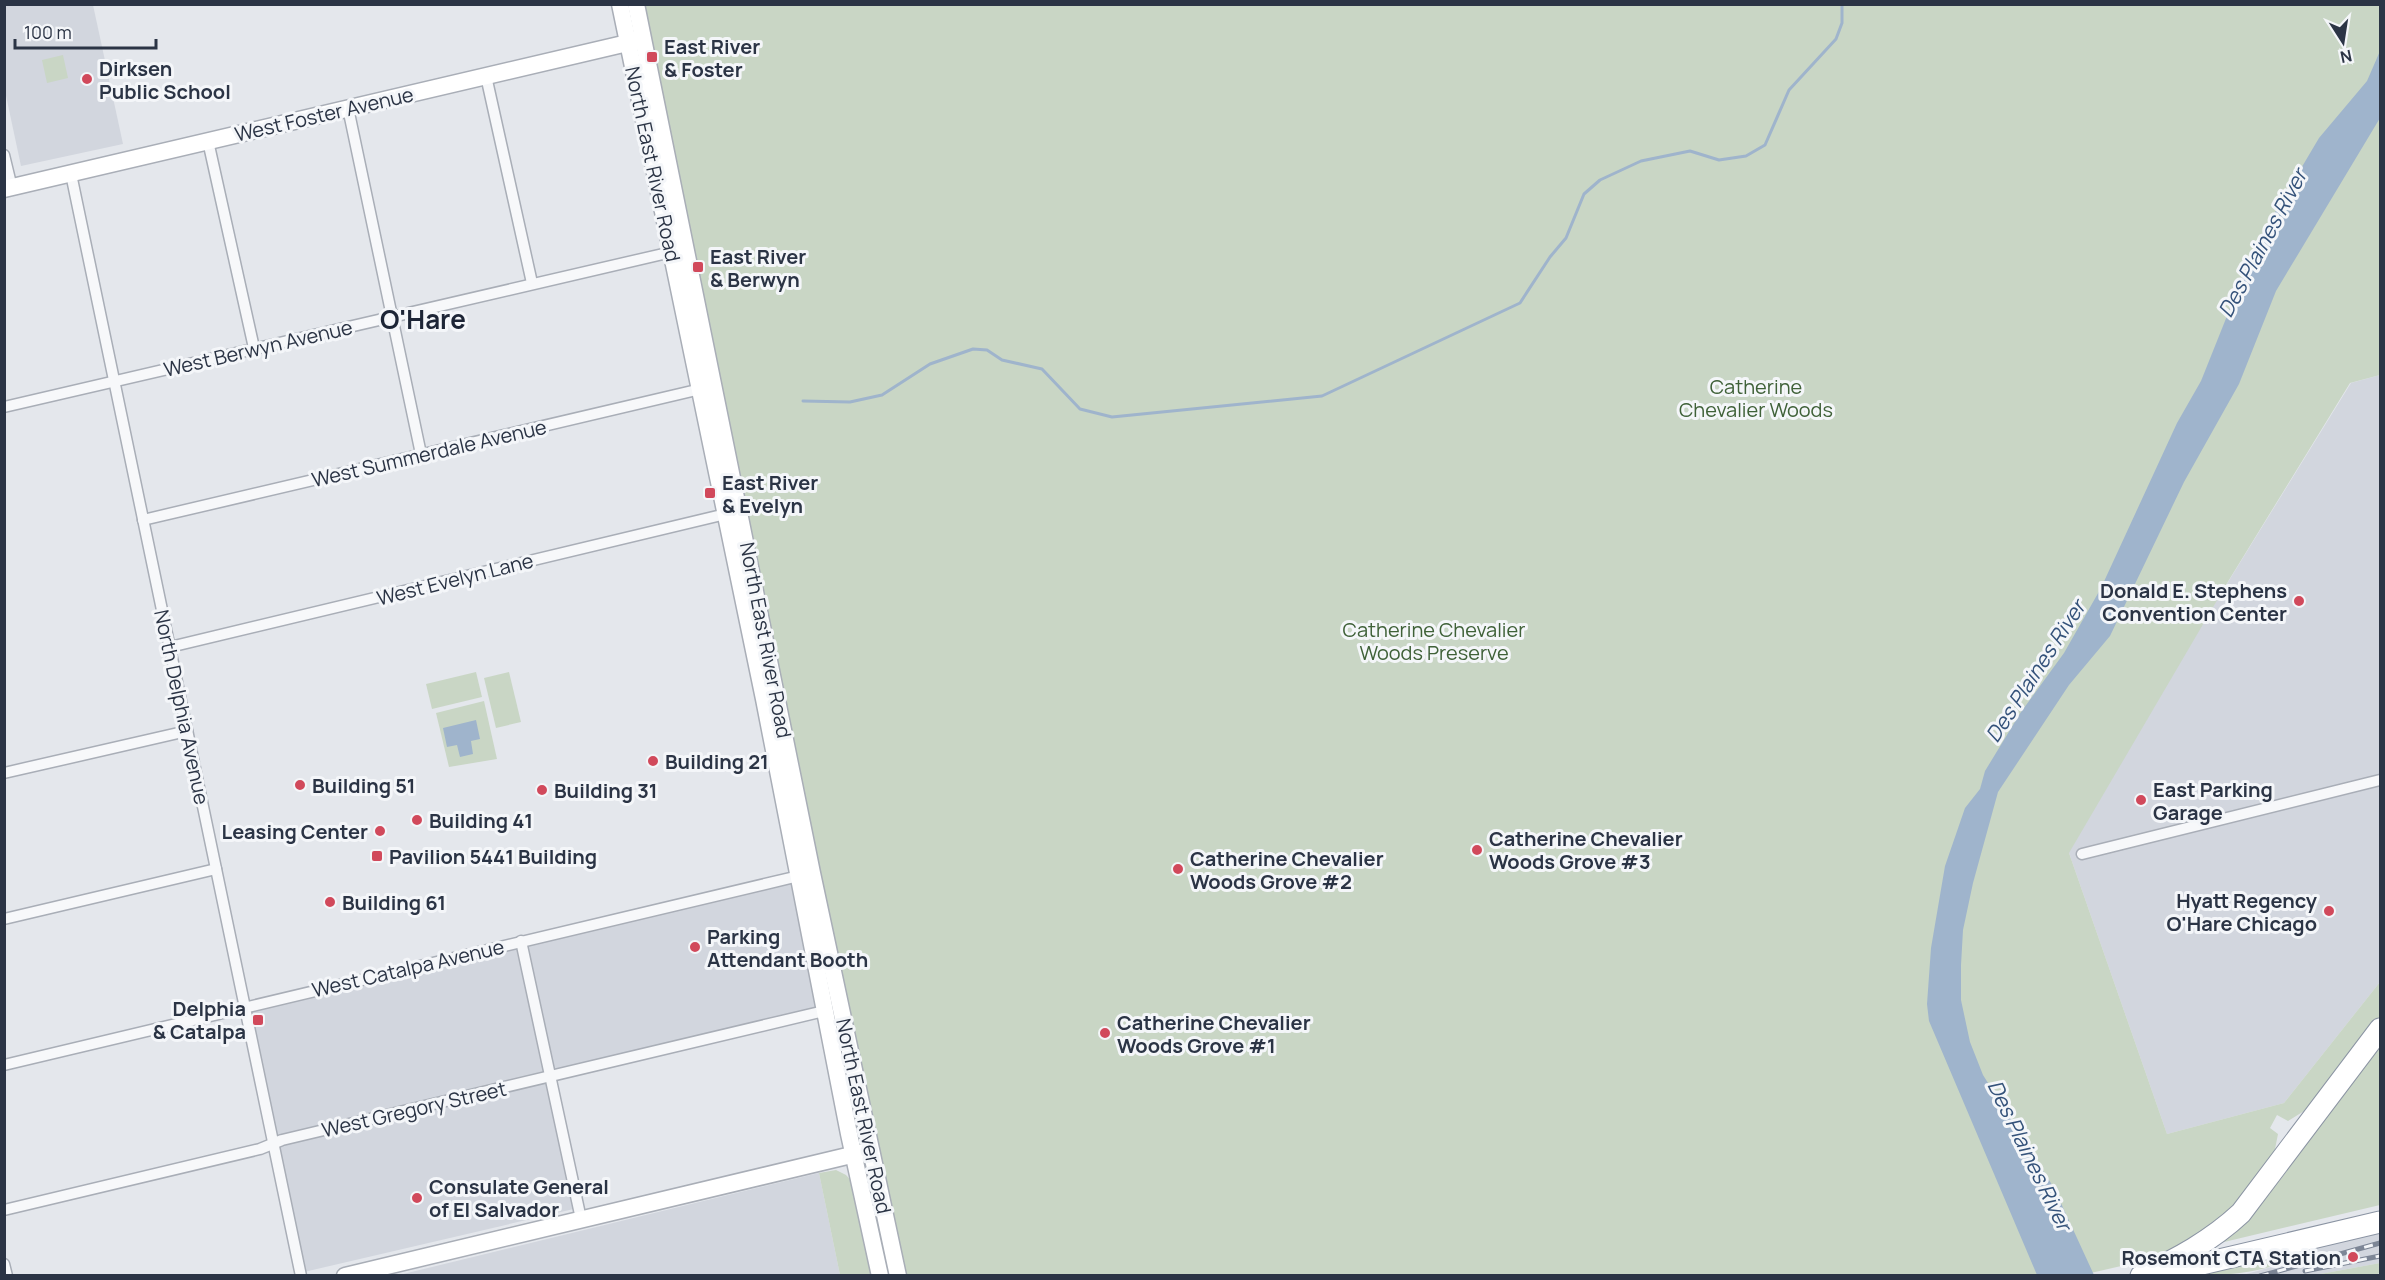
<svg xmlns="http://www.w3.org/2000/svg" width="2385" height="1280" viewBox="0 0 2385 1280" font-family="Manrope,sans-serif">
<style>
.built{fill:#d2d6de}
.green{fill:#c9d6c5}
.water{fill:#9fb4cc}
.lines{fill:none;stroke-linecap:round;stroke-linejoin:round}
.stream{stroke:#9fb4cc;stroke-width:3}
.street-casing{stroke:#a9aeb7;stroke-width:13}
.secondary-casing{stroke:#a9aeb7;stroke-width:19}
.highway-casing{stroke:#8b94a3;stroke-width:23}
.street{stroke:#f7f8fa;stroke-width:10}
.secondary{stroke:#fff;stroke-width:16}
.highway{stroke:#fff;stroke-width:21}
.rail-casing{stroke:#7d8696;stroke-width:5}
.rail{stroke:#f4f6f9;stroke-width:3;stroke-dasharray:9;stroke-linecap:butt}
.poi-dot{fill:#d1495b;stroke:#f4f6f9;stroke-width:2}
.labels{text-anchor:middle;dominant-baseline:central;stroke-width:6;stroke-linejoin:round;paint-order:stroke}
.poi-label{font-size:20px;font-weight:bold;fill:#2b3445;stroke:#f4f6f9;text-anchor:start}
.street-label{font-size:20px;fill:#2b3445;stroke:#f4f6f9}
.park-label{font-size:20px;fill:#3f6138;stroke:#f4f6f9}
.water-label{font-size:21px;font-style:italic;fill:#34527a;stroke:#f4f6f9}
.district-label{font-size:26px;font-weight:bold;fill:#1d2536;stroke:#f4f6f9}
</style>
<rect width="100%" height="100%" fill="#e4e7ec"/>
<g class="built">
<polygon points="4,5 93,5 123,144 21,166 5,91"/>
<polygon points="2380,375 2380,982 2284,1103 2167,1134 2069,853 2060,854 2351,383"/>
<polygon points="791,880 819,1013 549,1076 578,1208 304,1272 245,1009"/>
<polygon points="819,1173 840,1275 395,1276"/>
<polygon points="2380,1232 2380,1263 2315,1275 2239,1276 2290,1262 2309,1248"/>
</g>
<g class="green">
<path d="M 641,5 L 2380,5 L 2380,375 L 2350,383 L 2229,580 L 2069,853 L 2167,1134 L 2284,1103 L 2380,982 L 2380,1019 L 2309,1108 L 2288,1121 L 2277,1115 L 2270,1128 L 2278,1134 L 2272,1164 L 2234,1209 L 2184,1244 L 2143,1261 L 2082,1275 L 904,1275 C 812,853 729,428 641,5 Z"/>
<polygon points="63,55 68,78 47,83 42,60"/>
<polygon points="476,672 482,697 432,709 426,684"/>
<polygon points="509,672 521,722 496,728 484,678"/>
<polygon points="484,701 497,759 449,767 436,713"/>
<polygon points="2380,1041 2380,1205 2220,1243 2281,1179"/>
<polygon points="836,1170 846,1175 855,1185 875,1275 840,1275 819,1173"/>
<path d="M 2309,1248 C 2273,1273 2234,1275 2192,1276 Z"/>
<polygon points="2380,1263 2380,1273 2375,1275 2315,1275"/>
</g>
<g class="water">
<polygon points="2380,51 2380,118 2276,291 2239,384 2184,482 2110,636 2069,685 1998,792 1973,883 1963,930 1961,965 1961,1000 1970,1042 1983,1075 2054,1188 2094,1275 2037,1275 1929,1021 1927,1004 1931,948 1945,866 1965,808 1980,789 1985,771 2021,712 2064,653 2101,588 2177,423 2201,381 2255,246 2319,138 2367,81"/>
<polygon points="476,720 480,739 471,741 473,754 460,757 457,745 447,747 443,728"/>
</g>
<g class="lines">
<polyline class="stream" points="803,401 850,402 882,395 930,364 973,349 987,350 1002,360 1042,369 1080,409 1112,417 1322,396 1520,303 1550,257 1566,238 1584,194 1600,180 1641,161 1690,151 1719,160 1746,156 1765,145 1789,90 1836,39 1842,23 1842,4"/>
<defs>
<g id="street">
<polyline points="486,76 532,283"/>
<polyline points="348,108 421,454"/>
<polyline points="208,141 254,348"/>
<polyline points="4,155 12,188"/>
<polyline points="71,174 301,1276"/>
<polyline points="4,407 676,251"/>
<polyline points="143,520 705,388"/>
<polyline points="170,647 730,513"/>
<polyline points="4,773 187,731"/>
<polyline points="2082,854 2380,780"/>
<polyline points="4,919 216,869"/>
<polyline points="521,941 581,1219"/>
<polyline points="4,1065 803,875"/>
<polyline points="4,1210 260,1149 282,1140 824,1011"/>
<polyline points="4,1264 7,1276"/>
</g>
<g id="secondary">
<polyline points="620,4 764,699 849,1134 880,1276"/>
<polyline points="636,4 812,873 898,1276"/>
<polyline points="4,189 636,41"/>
<polyline points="345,1276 864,1152"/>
</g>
<g id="highway">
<polyline points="2168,1272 2380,1222"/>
<path d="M 2141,1276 C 2177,1259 2211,1241 2241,1213 L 2380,1029"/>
</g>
</defs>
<use href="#street" class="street-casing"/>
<use href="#secondary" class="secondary-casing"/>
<use href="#highway" class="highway-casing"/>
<use href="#street" class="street"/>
<use href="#secondary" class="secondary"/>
<use href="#highway" class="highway"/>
<defs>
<g id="rail">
<polyline points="2305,1271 2380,1256"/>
<polyline points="2260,1276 2380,1243"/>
</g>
</defs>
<use href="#rail" class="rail-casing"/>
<use href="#rail" class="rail"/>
</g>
<g class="poi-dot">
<rect x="646" y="51" width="12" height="12" rx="3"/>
<circle cx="87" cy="79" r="6"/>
<rect x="692" y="261" width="12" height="12" rx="3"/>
<rect x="704" y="487" width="12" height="12" rx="3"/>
<circle cx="2299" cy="601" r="6"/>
<circle cx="653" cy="761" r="6"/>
<circle cx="300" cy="785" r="6"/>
<circle cx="542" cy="790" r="6"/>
<circle cx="2141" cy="800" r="6"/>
<circle cx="417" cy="820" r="6"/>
<circle cx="380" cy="831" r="6"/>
<circle cx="1477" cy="850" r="6"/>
<rect x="371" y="850" width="12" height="12" rx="3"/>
<circle cx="1178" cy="869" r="6"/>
<circle cx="330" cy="902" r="6"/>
<circle cx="2329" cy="911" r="6"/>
<circle cx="695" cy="947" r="6"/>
<rect x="252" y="1014" width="12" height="12" rx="3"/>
<circle cx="1105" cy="1033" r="6"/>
<circle cx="417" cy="1198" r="6"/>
<circle cx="2353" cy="1257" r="6"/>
</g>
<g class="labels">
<g class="poi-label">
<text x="664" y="46">East River<tspan x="664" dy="23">&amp; Foster</tspan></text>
<text x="99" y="68">Dirksen<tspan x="99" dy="23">Public School</tspan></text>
<text x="710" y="256">East River<tspan x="710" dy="23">&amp; Berwyn</tspan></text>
<text x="722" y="482">East River<tspan x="722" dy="23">&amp; Evelyn</tspan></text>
<text x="2287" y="590" text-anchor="end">Donald E. Stephens<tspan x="2287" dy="23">Convention Center</tspan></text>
<text x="665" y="761">Building 21</text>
<text x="312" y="785">Building 51</text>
<text x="2153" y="789">East Parking<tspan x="2153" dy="23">Garage</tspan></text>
<text x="554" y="790">Building 31</text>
<text x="429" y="820">Building 41</text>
<text x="368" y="831" text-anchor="end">Leasing Center</text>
<text x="1489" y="838">Catherine Chevalier<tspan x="1489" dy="23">Woods Grove #3</tspan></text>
<text x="389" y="856">Pavilion 5441 Building</text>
<text x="1190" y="858">Catherine Chevalier<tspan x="1190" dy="23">Woods Grove #2</tspan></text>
<text x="2317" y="900" text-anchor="end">Hyatt Regency<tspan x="2317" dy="23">O'Hare Chicago</tspan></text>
<text x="342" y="902">Building 61</text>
<text x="707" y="936">Parking<tspan x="707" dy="23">Attendant Booth</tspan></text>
<text x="246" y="1008" text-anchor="end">Delphia<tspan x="246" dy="23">&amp; Catalpa</tspan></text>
<text x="1117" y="1022">Catherine Chevalier<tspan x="1117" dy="23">Woods Grove #1</tspan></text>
<text x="429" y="1186">Consulate General<tspan x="429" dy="23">of El Salvador</tspan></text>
<text x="2341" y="1257" text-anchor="end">Rosemont CTA Station</text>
</g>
<g class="street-label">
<text transform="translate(324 114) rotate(-13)">West Foster Avenue</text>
<text transform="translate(653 164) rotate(78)">North East River Road</text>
<text transform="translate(258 348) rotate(-13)">West Berwyn Avenue</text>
<text transform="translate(429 453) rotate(-13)">West Summerdale Avenue</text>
<text transform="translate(455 579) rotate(-14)">West Evelyn Lane</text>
<text transform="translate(766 640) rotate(79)">North East River Road</text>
<text transform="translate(182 707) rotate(78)">North Delphia Avenue</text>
<text transform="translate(408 968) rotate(-13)">West Catalpa Avenue</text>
<text transform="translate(414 1109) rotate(-13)">West Gregory Street</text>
<text transform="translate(864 1116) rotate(78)">North East River Road</text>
</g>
<g class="park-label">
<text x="1756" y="386">Catherine<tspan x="1756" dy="23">Chevalier Woods</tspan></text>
<text x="1434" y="629">Catherine Chevalier<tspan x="1434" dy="23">Woods Preserve</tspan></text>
</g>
<g class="water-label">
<text transform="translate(2262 243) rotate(-62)">Des Plaines River</text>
<text transform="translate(2035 671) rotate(-57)">Des Plaines River</text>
<text transform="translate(2030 1155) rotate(64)">Des Plaines River</text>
</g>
<g class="district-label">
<text x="423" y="319">O'Hare</text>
</g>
</g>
<rect width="2385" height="1280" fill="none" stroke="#2b3445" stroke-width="12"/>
<g transform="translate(2343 42) rotate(168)" stroke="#f4f6f9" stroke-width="4.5" paint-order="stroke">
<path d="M0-4.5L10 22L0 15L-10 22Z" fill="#2b3445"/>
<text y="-9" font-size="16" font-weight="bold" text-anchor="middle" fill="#2b3445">N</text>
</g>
<path d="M15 39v9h141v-9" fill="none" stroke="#2b3445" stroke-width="3"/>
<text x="24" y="39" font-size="18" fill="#2b3445" stroke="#f4f6f9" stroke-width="4.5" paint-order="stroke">100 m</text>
</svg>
